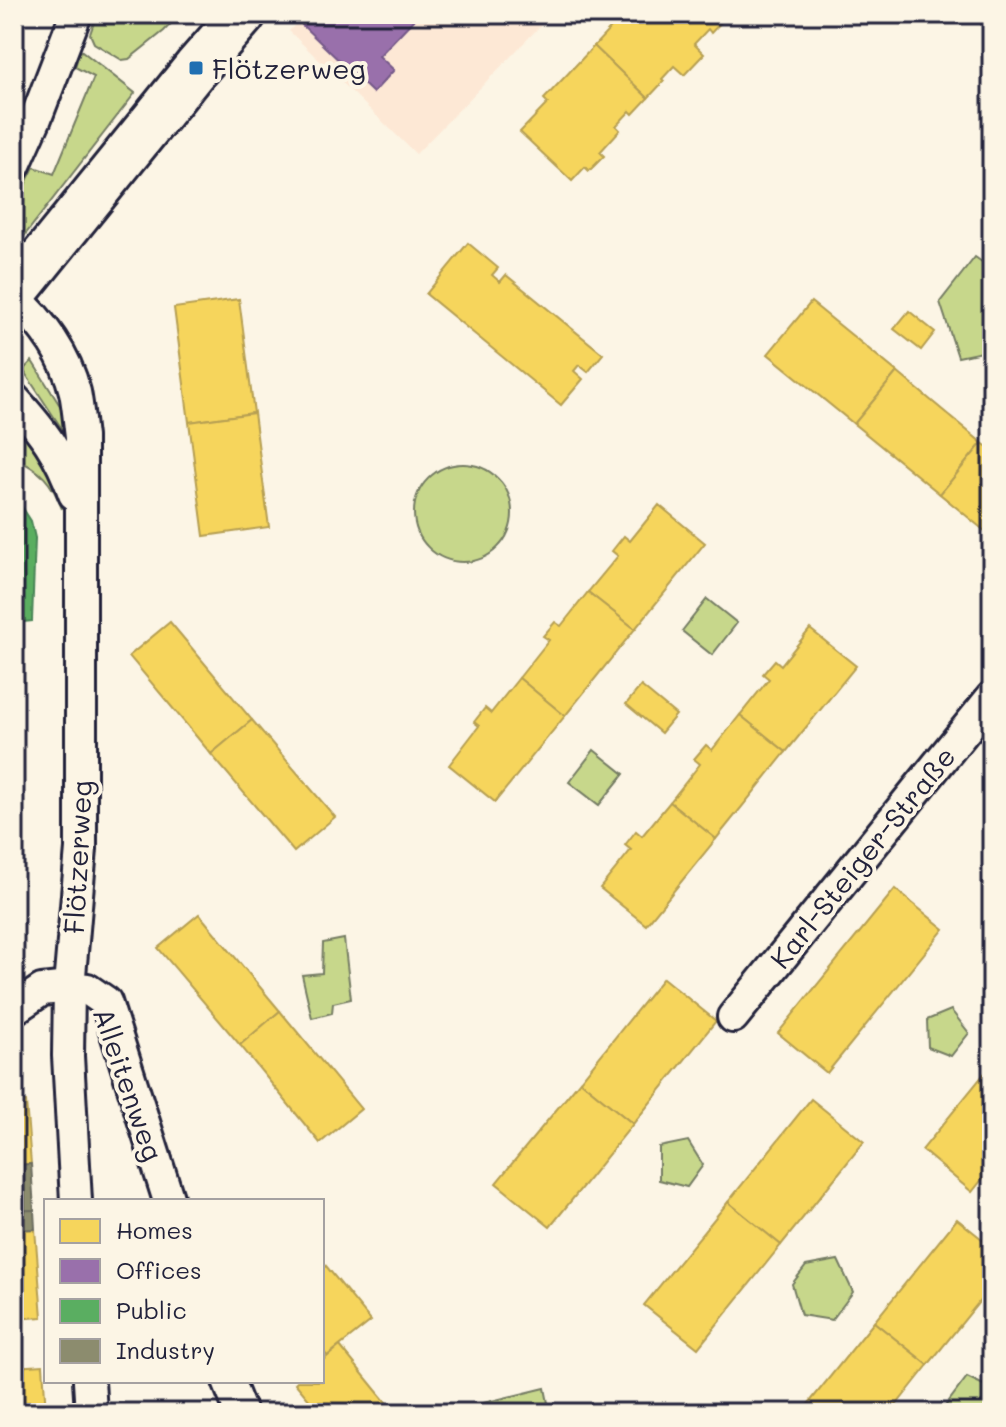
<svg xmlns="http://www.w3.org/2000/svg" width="1006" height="1427" viewBox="0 0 1006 1427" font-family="Mali,sans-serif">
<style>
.built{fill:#fde8d5}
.green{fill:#c7d78b;stroke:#747c63;stroke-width:2}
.homes{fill:#f6d55c;stroke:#b69f52;stroke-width:2}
.offices{fill:#9970ab;stroke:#755989;stroke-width:2}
.public{fill:#5aae61;stroke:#498456;stroke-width:2}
.industry{fill:#8c8c6e;stroke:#6c6c5f;stroke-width:2}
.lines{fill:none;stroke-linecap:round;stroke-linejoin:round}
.minor-casing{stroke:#22223b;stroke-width:36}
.secondary-casing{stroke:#22223b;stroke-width:50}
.minor{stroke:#fcf5e5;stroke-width:30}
.secondary{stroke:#fcf5e5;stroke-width:44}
.poi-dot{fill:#1f6fb2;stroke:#fcf5e5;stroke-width:3}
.labels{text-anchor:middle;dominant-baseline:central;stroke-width:8;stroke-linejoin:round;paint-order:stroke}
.poi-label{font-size:28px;fill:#22223b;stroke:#fcf5e5;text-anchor:start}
.street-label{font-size:28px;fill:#22223b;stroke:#fcf5e5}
</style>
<rect width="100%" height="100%" fill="#fcf5e5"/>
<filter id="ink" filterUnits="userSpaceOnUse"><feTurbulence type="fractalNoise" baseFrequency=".0125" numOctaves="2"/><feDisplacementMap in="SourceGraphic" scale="16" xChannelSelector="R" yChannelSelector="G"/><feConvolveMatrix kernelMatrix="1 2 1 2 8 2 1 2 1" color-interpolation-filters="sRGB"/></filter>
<g filter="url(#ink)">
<polygon class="built" points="306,14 552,14 416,154 289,31"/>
<g class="green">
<polygon points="97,14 180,14 164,31 129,59 122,60 94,43 90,34"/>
<polygon points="82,51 135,93 14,249 14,207 34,167 54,174 94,77 75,67 79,53"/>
<polygon points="975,257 992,269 992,350 958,357 940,302"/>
<polygon points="32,361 64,412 68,438 23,370"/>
<path d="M 14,427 C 41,448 57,476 62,509 C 52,482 41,470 14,458 Z"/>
<circle cx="463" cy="513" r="49"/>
<polygon points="707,599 737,623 712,655 682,631"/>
<polygon points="594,750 624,774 599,805 569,782"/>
<polygon points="344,939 351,999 333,1003 332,1013 312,1018 302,975 322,973 323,943"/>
<polygon points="951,1010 969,1033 951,1056 928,1047 927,1020"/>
<polygon points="688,1141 703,1165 687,1187 659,1180 659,1147"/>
<polygon points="838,1260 853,1292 832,1320 801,1315 792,1284 806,1266"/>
<polygon points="967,1377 992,1389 992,1413 952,1413 946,1405"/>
<polygon points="545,1388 550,1413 477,1413 475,1405"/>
</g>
<g class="homes">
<polygon points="620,14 723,14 726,17 711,33 708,29 694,44 704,54 684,75 674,66 662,79 664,81 648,98 594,46 621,17"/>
<polygon points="594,46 648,98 633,114 630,111 616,126 620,130 600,152 604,156 589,171 585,167 572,181 520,132 548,103 544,99"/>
<polygon points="468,243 498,268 492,275 500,282 506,275 603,354 588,372 579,365 574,371 583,379 561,405 426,294"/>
<polygon points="239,299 254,413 189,422 174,308"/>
<polygon points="811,302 897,372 854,424 768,354"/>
<polygon points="909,311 935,332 921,350 894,329"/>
<polygon points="897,372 982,443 940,494 854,424"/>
<polygon points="254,413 269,527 204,536 189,422"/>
<polygon points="982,443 992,450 992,537 940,494"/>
<polygon points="659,505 705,543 635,629 588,592 618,556 612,551 624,536 630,541"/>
<polygon points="588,592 635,629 565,716 519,678 549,640 543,636 555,622 561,626"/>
<polygon points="170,622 252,720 211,754 129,656"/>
<polygon points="810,629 856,666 786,752 740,715 769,679 763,674 775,660 781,665"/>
<polygon points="519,678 565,716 495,802 449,765 479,726 474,722 485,708 491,713"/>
<polygon points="641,686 676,715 661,733 626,704"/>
<polygon points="740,715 786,752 716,839 670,802 700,764 694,759 706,745 712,750"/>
<polygon points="252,720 335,817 294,852 211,754"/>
<polygon points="670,802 716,839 646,925 600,888 631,850 625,845 636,831 642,836"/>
<polygon points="895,889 944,929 827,1073 778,1033"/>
<polygon points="199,914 280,1011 240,1045 158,948"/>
<polygon points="663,978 716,1021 633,1124 580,1081"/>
<polygon points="280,1011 361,1109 320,1143 240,1045"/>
<polygon points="992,1064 992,1167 972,1192 922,1150"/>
<polygon points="580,1081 633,1124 550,1227 496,1183"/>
<polygon points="811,1099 864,1142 781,1245 728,1202"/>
<polygon points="26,1102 31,1164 14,1165 14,1103"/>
<polygon points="728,1202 781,1245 698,1348 644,1305"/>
<polygon points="957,1219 992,1247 992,1286 928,1365 874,1322"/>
<polygon points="35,1229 42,1317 14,1319 14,1230"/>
<polygon points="322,1261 371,1321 327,1356 322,1349"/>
<polygon points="874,1322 928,1365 890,1413 801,1413"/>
<polygon points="340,1346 375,1389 395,1413 320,1413 295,1383 297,1381 322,1381 322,1361"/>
<polygon points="43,1365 46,1413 14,1413 14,1367"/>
</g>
<polygon class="offices" points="312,14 419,14 379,56 394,70 373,93 302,25"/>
<polygon class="public" points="14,501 22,507 31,521 35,538 32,621 14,623"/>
<g class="industry">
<polygon points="31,1164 34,1210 14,1211 14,1165"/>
<polygon points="34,1210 35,1229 14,1230 14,1211"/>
</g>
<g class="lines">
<defs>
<g id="minor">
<polyline points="14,167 36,118 76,14"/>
<path d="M 14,297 C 42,322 66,355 75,392 C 78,407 79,422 81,437 L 81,849 L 69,987 L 68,1056 L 76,1201"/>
<path d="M 14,399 C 43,431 60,453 74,494"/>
<polyline points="14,1009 42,990 69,987 87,989 106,1002 169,1201"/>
<polyline points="733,1017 992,697"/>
<polyline points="89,1381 91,1413"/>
<polyline points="228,1381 241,1413"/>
</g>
<polyline id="secondary" points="14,293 196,68 243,14"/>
</defs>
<use href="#minor" class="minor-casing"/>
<use href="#secondary" class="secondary-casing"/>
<use href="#minor" class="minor"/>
<use href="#secondary" class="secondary"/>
</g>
</g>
<rect class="poi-dot" x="188" y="60" width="16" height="16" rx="4"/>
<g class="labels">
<g class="poi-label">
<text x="212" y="68">Flötzerweg</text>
</g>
<g class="street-label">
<text transform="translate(77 857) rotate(-87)">Flötzerweg</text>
<text transform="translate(862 857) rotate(-51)">Karl-Steiger-Straße</text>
<text transform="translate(129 1084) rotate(71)">Alleitenweg</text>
</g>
</g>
<rect width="1006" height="1427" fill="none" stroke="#fcf5e5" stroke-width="48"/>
<rect x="24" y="24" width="958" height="1379" fill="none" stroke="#22223b" stroke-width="3" filter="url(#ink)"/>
<rect x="44" y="1199" width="280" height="184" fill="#fcf5e5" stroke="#a5a1a1" stroke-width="2"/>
<rect x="60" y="1219" width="40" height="24" fill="#f6d55c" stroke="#a5a1a1" stroke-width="2"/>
<text x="116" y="1239" font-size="24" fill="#22223b">Homes</text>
<rect x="60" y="1259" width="40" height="24" fill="#9970ab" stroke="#a5a1a1" stroke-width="2"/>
<text x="116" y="1279" font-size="24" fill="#22223b">Offices</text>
<rect x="60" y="1299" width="40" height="24" fill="#5aae61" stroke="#a5a1a1" stroke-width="2"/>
<text x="116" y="1319" font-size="24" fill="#22223b">Public</text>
<rect x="60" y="1339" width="40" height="24" fill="#8c8c6e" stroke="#a5a1a1" stroke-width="2"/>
<text x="116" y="1359" font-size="24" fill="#22223b">Industry</text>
</svg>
